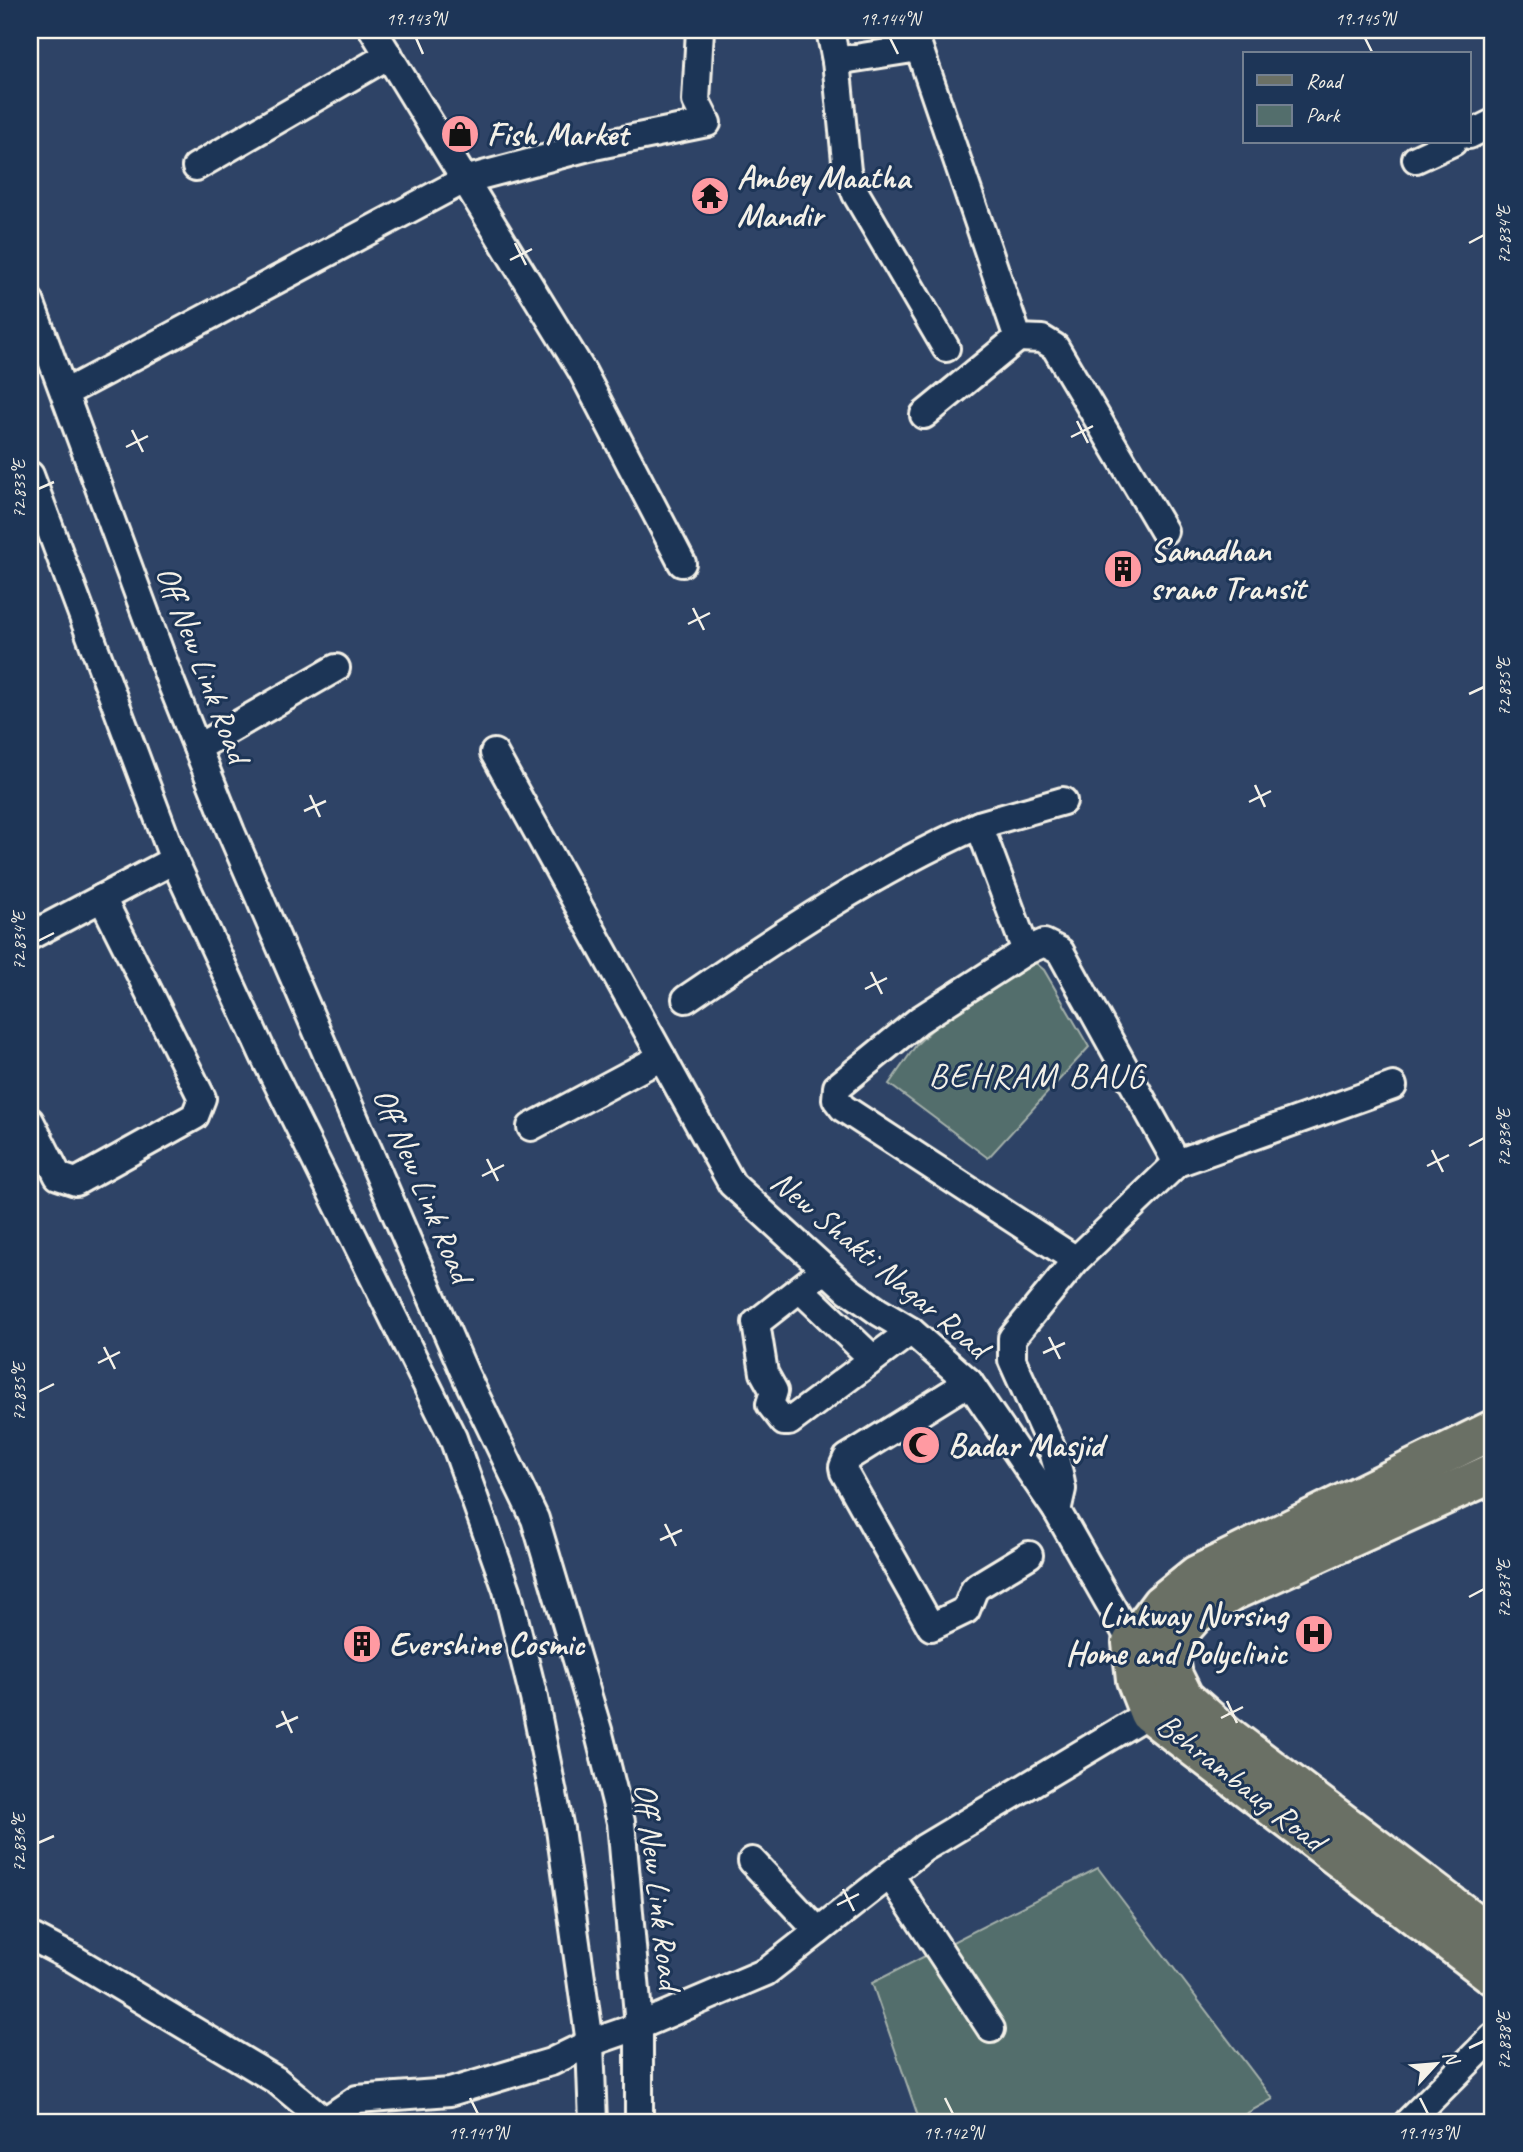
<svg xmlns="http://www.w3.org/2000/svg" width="1523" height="2152" viewBox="0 0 1523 2152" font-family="Caveat,sans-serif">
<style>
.green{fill:#536e6c;stroke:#a4b0aa;stroke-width:2}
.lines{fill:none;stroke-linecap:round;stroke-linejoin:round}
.minor-casing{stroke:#f4f1e8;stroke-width:32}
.primary-casing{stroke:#f4f1e8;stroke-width:44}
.minor{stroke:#1d3557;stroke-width:26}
.primary{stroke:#6b7065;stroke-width:38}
.ticks{fill:none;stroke:#f4f1e8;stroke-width:2.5}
.labels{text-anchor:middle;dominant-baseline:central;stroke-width:6;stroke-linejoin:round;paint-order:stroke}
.poi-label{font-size:33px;font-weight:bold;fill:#f4f1e8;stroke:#1d3557;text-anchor:start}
.street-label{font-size:33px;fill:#f4f1e8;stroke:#1d3557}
.neighbourhood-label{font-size:35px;letter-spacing:2px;fill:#f4f1e8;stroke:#1d3557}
.neatline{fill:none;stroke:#f4f1e8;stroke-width:2.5}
.ticks-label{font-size:18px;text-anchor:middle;fill:#f4f1e8}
</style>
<rect width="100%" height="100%" fill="#2e4366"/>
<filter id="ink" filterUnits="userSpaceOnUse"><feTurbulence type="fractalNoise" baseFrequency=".0143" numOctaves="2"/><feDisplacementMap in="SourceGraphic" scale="14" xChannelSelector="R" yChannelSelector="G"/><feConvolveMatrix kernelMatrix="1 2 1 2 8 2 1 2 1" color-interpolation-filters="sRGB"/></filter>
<g filter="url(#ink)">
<g class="green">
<polygon points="1028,964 1037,964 1044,970 1089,1047 988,1158 889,1084 917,1044 966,997"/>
<polygon points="1098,1868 1273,2099 1231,2122 920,2122 872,1983"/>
</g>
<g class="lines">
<defs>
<g id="minor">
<polyline points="373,30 582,371 682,563"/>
<polyline points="830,30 836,61 919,48 1018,338 1042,339 1055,347 1164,531"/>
<polyline points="836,61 847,171 856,194 946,348"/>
<polyline points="1469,135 1493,123"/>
<polyline points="1416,159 1453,142"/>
<polyline points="196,167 389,55"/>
<polyline points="30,301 172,685 231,832 465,1374 535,1519 598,1730 621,1822 639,2026 639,2122"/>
<polyline points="65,393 464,180 589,147 707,123 696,101 700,30"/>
<polyline points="924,415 1018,338"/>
<polyline points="30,475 174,860 265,1058 453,1438 507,1590 534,1698 560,1829 590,2043 593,2122"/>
<polyline points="197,748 336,668"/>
<polyline points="494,753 732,1184 848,1290 879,1312 911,1331 969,1382 1057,1511 1132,1643 1147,1647"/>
<polyline points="979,825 1063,801"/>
<polyline points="30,936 174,860"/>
<path d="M 686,999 C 780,935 874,872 979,825 L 1026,951"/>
<polyline points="30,1121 58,1176 76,1182 195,1116 202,1098 102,898"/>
<polyline points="531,1127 662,1057"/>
<polyline points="1076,1260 843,1108 836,1099 837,1087 919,1020 1026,951 1044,943 1060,951 1177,1163"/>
<polyline points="825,1269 756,1323 764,1373 774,1391 770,1404 784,1422 789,1422 911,1331"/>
<polyline points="800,1289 873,1359"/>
<polyline points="969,1382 847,1458 843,1467 844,1472 931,1627 966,1610 974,1590 978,1586 1029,1555"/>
<polyline points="1057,1511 1062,1489 1059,1473 1053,1451 1012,1360 1012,1338 1076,1260 1177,1163 1393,1086"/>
<polyline points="752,1861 818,1931"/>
<polyline points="890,1875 991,2029"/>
<polyline points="30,1936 74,1959 276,2080 324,2120"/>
<polyline points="323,2122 357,2099 450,2092 551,2062 590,2043 639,2026 766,1972 924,1848 1149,1713"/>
<polyline points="1408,2122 1493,2037"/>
</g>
<g id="primary">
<polyline points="1493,1430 1197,1575 1161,1604 1132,1643 1136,1680 1149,1713 1493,1975"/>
<polyline points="1493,1473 1233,1591 1195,1614 1179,1632 1169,1652 1173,1676 1184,1698 1225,1734 1493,1937"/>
</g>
</defs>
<use href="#minor" class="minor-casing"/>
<use href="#primary" class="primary-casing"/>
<use href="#minor" class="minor"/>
<use href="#primary" class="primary"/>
</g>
</g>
<path class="ticks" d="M 416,38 L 423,54M 890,38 L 898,54M 1365,38 L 1373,54M 515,243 L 526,265M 1469,243 L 1484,235M 510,260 L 532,249M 1077,421 L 1088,443M 132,430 L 143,452M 1071,437 L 1093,426M 126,447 L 148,436M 38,489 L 54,482M 693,608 L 704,630M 688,624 L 710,613M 1469,694 L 1484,687M 1255,785 L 1265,807M 310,795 L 320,817M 1249,802 L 1271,791M 304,811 L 326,801M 38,941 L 54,933M 871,972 L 882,994M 865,989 L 887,978M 1469,1146 L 1484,1138M 1432,1150 L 1443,1172M 487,1159 L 498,1181M 1427,1166 L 1449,1155M 482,1176 L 504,1165M 1049,1337 L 1060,1359M 104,1347 L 115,1369M 1043,1353 L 1065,1343M 98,1363 L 120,1352M 38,1392 L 54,1384M 665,1524 L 676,1546M 660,1540 L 682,1530M 1469,1597 L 1484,1589M 1227,1701 L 1237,1723M 282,1711 L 292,1733M 1221,1718 L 1243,1707M 276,1727 L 298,1717M 38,1843 L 54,1836M 843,1889 L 854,1911M 837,1905 L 859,1894M 1469,2048 L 1484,2041M 470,2098 L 478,2114M 945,2098 L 953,2114M 1420,2098 L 1428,2114"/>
<defs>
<symbol id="shop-disc" viewBox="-11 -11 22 22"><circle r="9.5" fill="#ff9aa2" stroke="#1d3557"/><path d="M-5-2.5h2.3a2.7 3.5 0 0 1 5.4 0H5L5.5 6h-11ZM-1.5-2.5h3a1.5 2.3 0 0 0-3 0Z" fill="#111"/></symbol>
<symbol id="temple-disc" viewBox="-11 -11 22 22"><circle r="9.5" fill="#ff9aa2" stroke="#1d3557"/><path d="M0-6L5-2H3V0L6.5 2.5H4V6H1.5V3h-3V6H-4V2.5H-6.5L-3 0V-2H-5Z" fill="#111"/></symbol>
<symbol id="building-disc" viewBox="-11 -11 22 22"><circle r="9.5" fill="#ff9aa2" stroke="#1d3557"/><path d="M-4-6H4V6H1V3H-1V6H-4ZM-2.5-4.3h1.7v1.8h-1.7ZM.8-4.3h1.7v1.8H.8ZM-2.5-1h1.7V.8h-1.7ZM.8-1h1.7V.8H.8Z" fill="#111"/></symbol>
<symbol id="mosque-disc" viewBox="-11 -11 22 22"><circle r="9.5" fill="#ff9aa2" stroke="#1d3557"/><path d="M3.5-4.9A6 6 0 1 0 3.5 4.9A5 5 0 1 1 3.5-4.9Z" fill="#111"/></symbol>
<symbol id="hospital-disc" viewBox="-11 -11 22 22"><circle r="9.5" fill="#ff9aa2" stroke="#1d3557"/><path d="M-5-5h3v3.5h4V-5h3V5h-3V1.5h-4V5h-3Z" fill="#111"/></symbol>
</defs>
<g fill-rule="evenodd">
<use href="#shop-disc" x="438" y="112" width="44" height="44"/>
<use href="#temple-disc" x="688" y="174" width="44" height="44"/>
<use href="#building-disc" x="1101" y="547" width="44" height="44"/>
<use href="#mosque-disc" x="899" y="1423" width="44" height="44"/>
<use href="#hospital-disc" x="1292" y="1612" width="44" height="44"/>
<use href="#building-disc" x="340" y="1622" width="44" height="44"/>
</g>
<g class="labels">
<g class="poi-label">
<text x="487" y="134">Fish Market</text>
<text x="737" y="177">Ambey Maatha<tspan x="737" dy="38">Mandir</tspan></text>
<text x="1150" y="550">Samadhan<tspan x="1150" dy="38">srano Transit</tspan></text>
<text x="948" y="1445">Badar Masjid</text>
<text x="1287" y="1615" text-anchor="end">Linkway Nursing<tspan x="1287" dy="38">Home and Polyclinic</tspan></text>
<text x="389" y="1644">Evershine Cosmic</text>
</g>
<g class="street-label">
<text transform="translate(203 664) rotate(69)">Off New Link Road</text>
<text transform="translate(423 1185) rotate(67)">Off New Link Road</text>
<text transform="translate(880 1264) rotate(40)">New Shakti Nagar Road</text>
<text transform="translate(1241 1782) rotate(38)">Behrambaug Road</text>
<text transform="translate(658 1886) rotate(83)">Off New Link Road</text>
</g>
<g class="neighbourhood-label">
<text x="1037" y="1075">BEHRAM BAUG</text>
</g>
</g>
<rect width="1523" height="2152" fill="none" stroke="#1d3557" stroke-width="77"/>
<rect x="1243" y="52" width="228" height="91" fill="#1d3557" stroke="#738091" stroke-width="2"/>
<rect x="1257" y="75" width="35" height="10" fill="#6b7065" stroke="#738091" stroke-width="2"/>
<text x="1306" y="88" font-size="21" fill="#f4f1e8">Road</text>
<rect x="1257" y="105" width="35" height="21" fill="#536e6c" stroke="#738091" stroke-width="2"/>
<text x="1306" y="122" font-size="21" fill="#f4f1e8">Park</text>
<g transform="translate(1436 2064) rotate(64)" stroke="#1d3557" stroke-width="5" paint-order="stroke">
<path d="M0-5L12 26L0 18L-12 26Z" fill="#f4f1e8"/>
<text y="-10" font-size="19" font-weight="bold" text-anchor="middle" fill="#f4f1e8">N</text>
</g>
<rect x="38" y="38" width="1446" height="2076" class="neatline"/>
<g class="ticks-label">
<text x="416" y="25">19.143°N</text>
<text x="890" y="25">19.144°N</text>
<text x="1365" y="25">19.145°N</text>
<text transform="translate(1504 235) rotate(-90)" y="6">72.834°E</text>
<text transform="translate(19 489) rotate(-90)" y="6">72.833°E</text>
<text transform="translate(1504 687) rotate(-90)" y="6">72.835°E</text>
<text transform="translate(19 941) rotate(-90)" y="6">72.834°E</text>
<text transform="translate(1504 1138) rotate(-90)" y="6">72.836°E</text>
<text transform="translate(19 1392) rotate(-90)" y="6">72.835°E</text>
<text transform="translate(1504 1589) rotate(-90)" y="6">72.837°E</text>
<text transform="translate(19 1843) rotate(-90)" y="6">72.836°E</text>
<text transform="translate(1504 2041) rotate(-90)" y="6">72.838°E</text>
<text x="478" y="2139">19.141°N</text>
<text x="953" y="2139">19.142°N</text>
<text x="1428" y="2139">19.143°N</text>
</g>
</svg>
